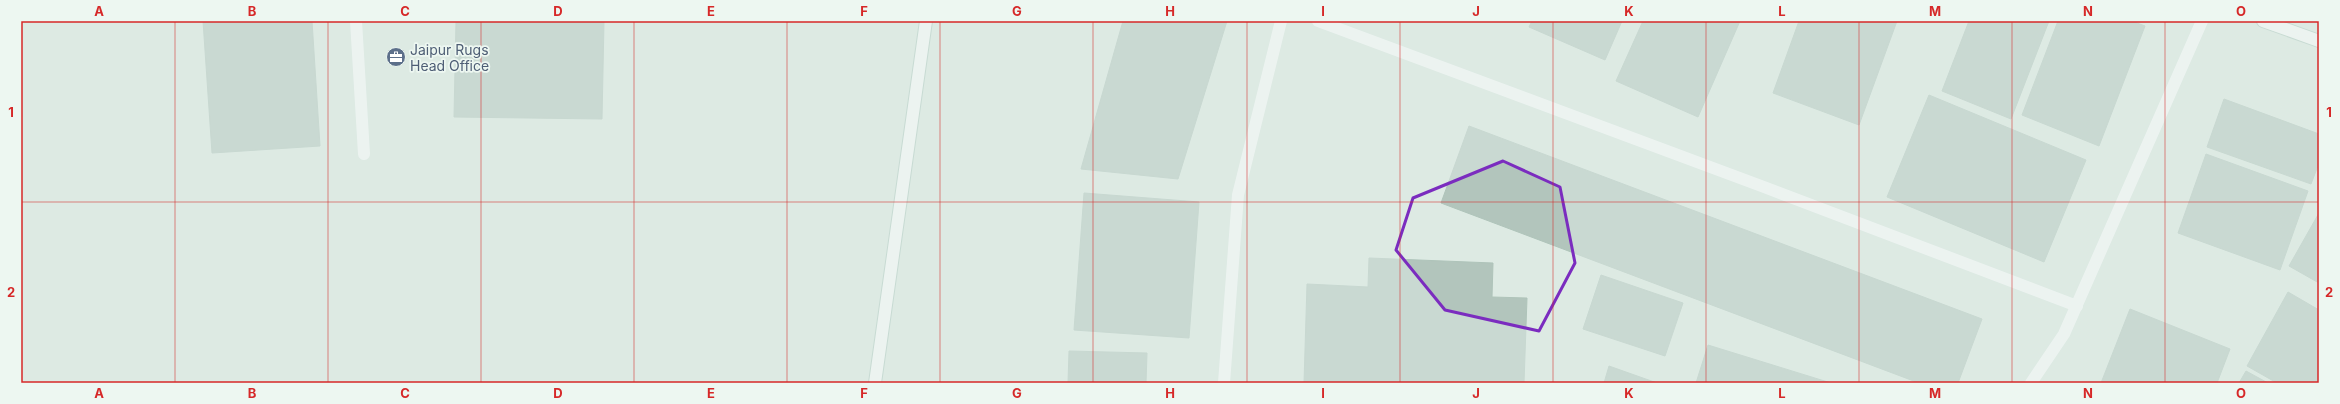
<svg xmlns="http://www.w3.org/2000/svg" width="2340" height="404" viewBox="0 0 2340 404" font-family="Inter,sans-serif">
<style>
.building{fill:#b2c5bc;stroke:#afc4ba}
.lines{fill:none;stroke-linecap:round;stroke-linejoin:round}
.secondary-casing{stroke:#afcabf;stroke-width:14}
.street{stroke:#fff;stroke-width:12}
.secondary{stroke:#fff;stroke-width:12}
.marked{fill:none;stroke:#7b2cbf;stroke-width:3;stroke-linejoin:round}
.grid{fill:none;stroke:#d62828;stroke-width:1;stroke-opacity:0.55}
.labels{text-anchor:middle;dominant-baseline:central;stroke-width:3.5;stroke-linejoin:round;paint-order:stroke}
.service-label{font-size:14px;fill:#4e5e75;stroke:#edf7f1;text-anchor:start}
.neatline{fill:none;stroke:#d62828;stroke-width:1.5}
.grid-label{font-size:13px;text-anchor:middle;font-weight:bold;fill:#d62828}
</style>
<rect width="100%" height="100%" fill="#ddeae3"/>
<g class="building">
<polygon points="203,21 312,21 320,146 212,153"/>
<polygon points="456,21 604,21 602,119 454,117"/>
<polygon points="1123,21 1227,21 1178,179 1081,169"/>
<polygon points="1532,21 1622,21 1605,60 1529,27"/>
<polygon points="1643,21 1740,21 1698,117 1616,81"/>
<polygon points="1799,21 1897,21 1859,125 1773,93"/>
<polygon points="1969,21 2049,21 2011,119 1942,91"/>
<polygon points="2058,21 2132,21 2145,26 2099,146 2022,115"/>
<polygon points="1929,95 2086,160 2044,262 1887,197"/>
<polygon points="2224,99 2319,134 2319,163 2311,184 2207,147"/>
<polygon points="1469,126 1982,319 1958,383 1919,383 1441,203"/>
<polygon points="2206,154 2308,191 2280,270 2178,233"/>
<polygon points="1084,193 1199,202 1189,338 1074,330"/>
<polygon points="2319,213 2319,283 2289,266"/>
<polygon points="1369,258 1493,263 1492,297 1527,298 1524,383 1304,383 1307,284 1368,287"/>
<polygon points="1601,275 1683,303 1665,356 1583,329"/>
<polygon points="2288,292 2319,310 2319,383 2277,383 2247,366"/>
<polygon points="2130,309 2230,349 2217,383 2101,383"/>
<polygon points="1708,345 1831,383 1696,383"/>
<polygon points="1069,351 1147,353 1146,383 1068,383"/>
<polygon points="1609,366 1657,383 1604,383"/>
<polygon points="2246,371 2268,383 2239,383"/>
</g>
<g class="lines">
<defs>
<g id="secondary">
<polyline points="2263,21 2319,41"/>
<polyline points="875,383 926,21"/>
</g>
</defs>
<use href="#secondary" class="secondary-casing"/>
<g class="street">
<polyline points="356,21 364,154"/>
<polyline points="1318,21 1764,187 2077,306"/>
<polyline points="1224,383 1238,195 1281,21"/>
<polyline points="2031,383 2064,334 2202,21"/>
</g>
<use href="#secondary" class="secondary"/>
</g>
<path d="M0 0H2340V404H0ZM 1503,161 L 1560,187 L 1575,263 L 1539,331 L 1445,310 L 1396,250 L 1413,198 Z" fill="#ddeae3" fill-opacity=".55" fill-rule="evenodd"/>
<path class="marked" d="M 1503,161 L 1560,187 L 1575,263 L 1539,331 L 1445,310 L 1396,250 L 1413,198 Z"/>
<path class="grid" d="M 175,21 L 175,383M 328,21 L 328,383M 481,21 L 481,383M 634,21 L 634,383M 787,21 L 787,383M 940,21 L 940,383M 1093,21 L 1093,383M 1247,21 L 1247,383M 1400,21 L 1400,383M 1553,21 L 1553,383M 1706,21 L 1706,383M 1859,21 L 1859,383M 2012,21 L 2012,383M 2165,21 L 2165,383M 21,202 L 2319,202"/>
<defs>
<symbol id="office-disc" viewBox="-11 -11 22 22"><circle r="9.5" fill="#5c6f8a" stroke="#edf7f1"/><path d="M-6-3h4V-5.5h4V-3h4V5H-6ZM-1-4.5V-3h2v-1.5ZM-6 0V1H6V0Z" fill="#fff"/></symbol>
</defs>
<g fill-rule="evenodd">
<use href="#office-disc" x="385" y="46" width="22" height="22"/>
</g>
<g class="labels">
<g class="service-label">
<text x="410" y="49">Jaipur Rugs<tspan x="410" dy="16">Head Office</tspan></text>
</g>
</g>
<rect width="2340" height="404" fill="none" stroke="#edf7f1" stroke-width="44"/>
<rect x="22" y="22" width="2296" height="360" class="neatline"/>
<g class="grid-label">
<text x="99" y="16">A</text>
<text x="252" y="16">B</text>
<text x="405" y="16">C</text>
<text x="558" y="16">D</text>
<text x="711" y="16">E</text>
<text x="864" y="16">F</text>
<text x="1017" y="16">G</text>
<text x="1170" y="16">H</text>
<text x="1323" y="16">I</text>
<text x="1476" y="16">J</text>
<text x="1629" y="16">K</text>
<text x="1782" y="16">L</text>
<text x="1935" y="16">M</text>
<text x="2088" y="16">N</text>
<text x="2241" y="16">O</text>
<text x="11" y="117">1</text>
<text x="2329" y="117">1</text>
<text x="11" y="297">2</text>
<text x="2329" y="297">2</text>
<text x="99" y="398">A</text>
<text x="252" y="398">B</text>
<text x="405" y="398">C</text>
<text x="558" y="398">D</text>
<text x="711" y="398">E</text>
<text x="864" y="398">F</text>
<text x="1017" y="398">G</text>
<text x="1170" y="398">H</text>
<text x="1323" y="398">I</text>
<text x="1476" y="398">J</text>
<text x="1629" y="398">K</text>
<text x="1782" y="398">L</text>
<text x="1935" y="398">M</text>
<text x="2088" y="398">N</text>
<text x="2241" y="398">O</text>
</g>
</svg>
